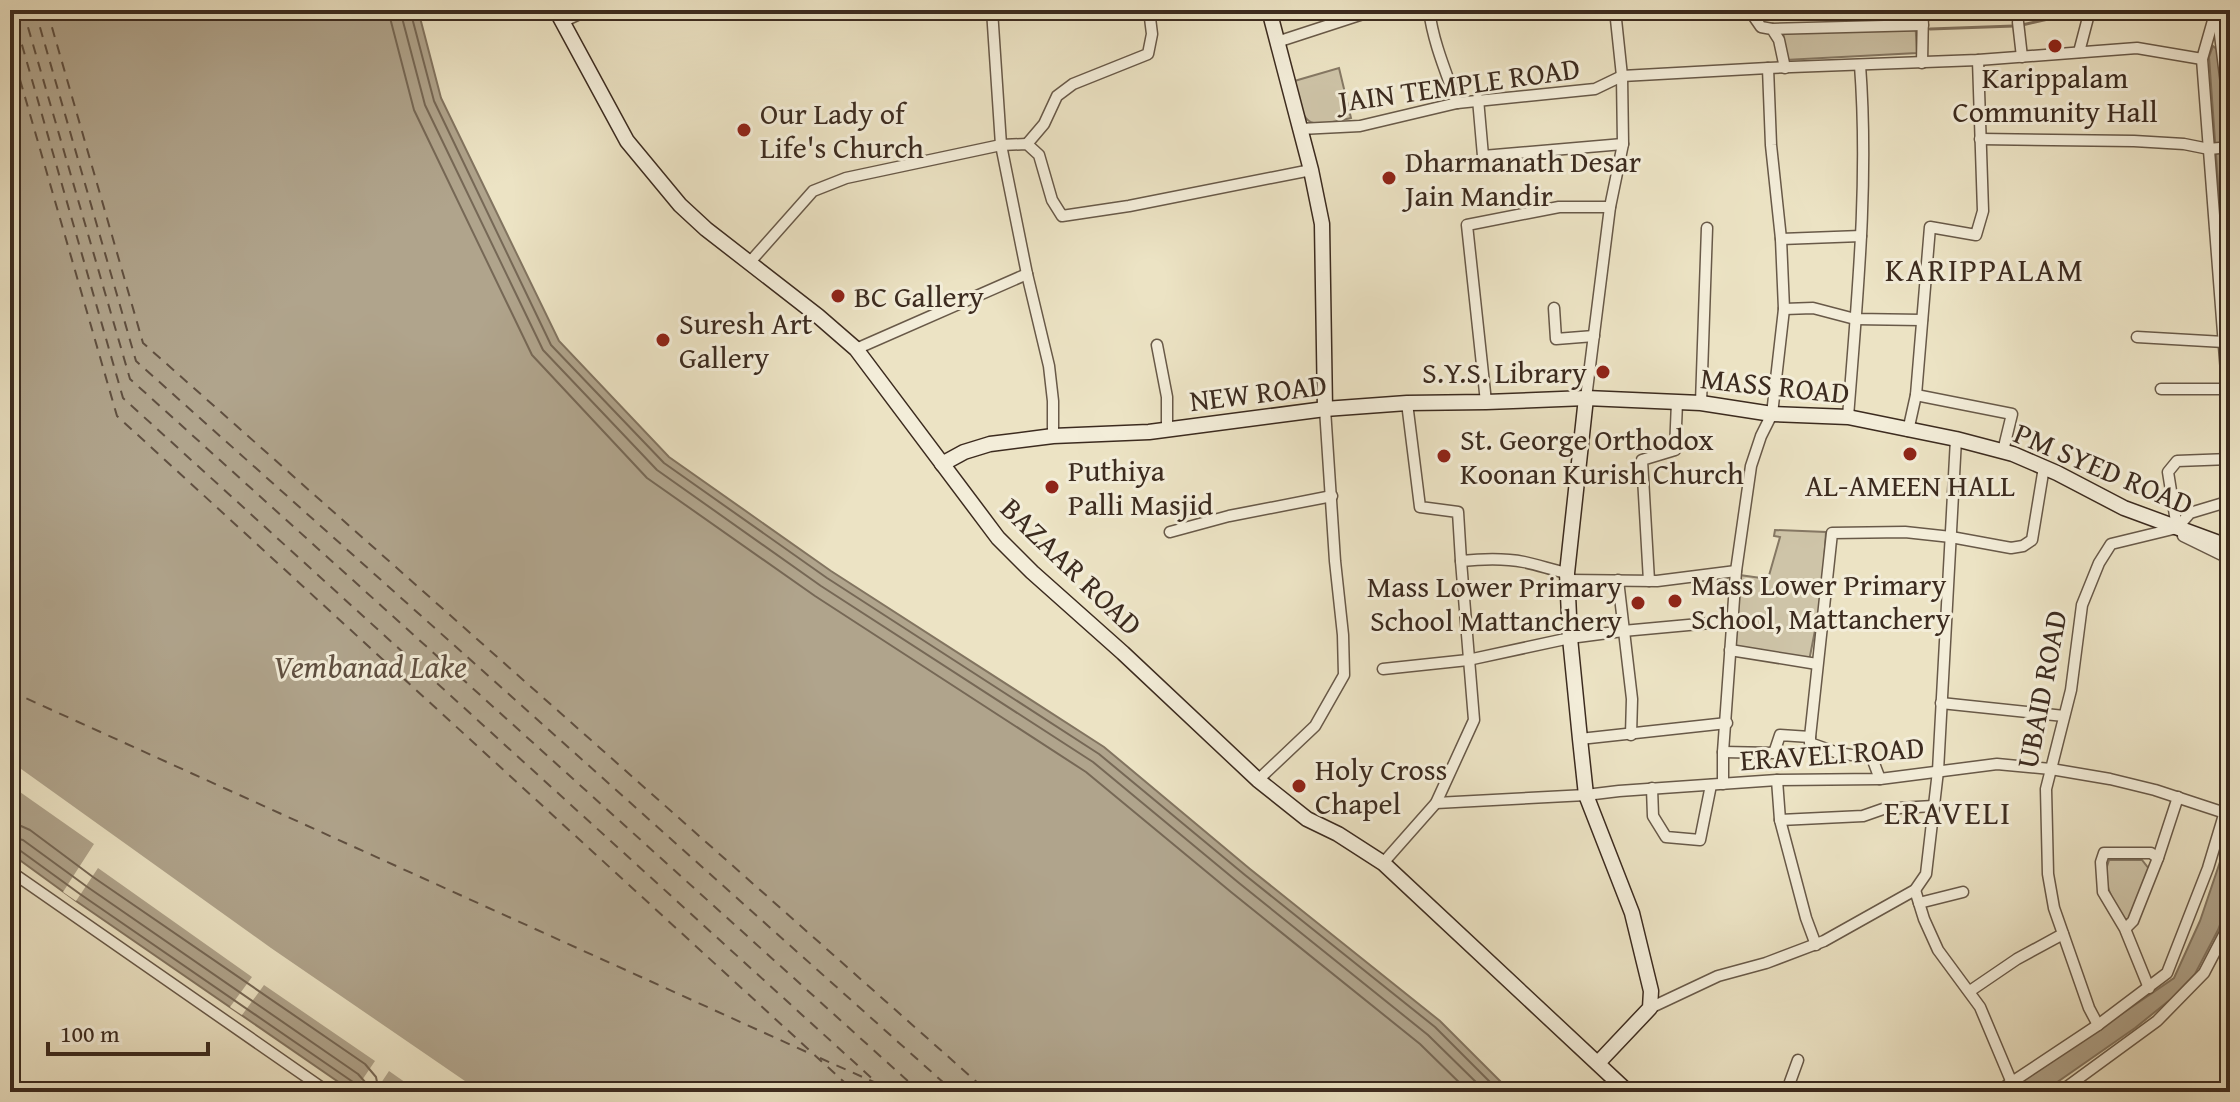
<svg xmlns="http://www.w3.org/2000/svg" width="2240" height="1102" viewBox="0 0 2240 1102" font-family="'Gentium Book Plus',serif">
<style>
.green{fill:#cec4a8;stroke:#857864;stroke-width:2}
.water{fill:#b0a48c;stroke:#827460;stroke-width:2}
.pier{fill:#ece3c4}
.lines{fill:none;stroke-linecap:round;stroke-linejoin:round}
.shore{stroke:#766856;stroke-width:2}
.stream{stroke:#827460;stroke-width:3}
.ferry{stroke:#5f4f40;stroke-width:2;stroke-dasharray:10 8;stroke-linecap:butt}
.street-casing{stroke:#685948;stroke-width:13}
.secondary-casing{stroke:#3c2b1f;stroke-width:17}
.street{stroke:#f3edd9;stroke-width:10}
.secondary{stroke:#f3edd9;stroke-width:14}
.poi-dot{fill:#8f2418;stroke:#f3edd9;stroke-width:3}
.labels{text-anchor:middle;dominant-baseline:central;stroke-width:6;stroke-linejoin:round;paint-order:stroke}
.poi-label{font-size:30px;fill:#3c2b1f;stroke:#f3edd9;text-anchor:start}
.street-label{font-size:30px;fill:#3c2b1f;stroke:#f3edd9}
.neighbourhood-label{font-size:32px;letter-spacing:2px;fill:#3c2b1f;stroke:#f3edd9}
.water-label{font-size:32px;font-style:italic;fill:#5f4f40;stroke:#f3edd9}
</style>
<rect width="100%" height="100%" fill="#ece3c4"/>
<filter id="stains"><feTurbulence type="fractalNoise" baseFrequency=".0025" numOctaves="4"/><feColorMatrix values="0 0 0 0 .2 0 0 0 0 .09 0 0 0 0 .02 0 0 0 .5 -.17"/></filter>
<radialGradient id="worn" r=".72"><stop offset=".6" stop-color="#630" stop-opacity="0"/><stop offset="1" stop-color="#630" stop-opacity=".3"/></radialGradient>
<g class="green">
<polygon points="1915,17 1917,53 1785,60 1783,27"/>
<path d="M 1339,68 L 1351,118 C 1303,129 1307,127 1291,82 Z"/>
<polygon points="1775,530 1826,532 1822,595 1809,661 1733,647 1739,575 1768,579 1780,537 1774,536"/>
<path d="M 2109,860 L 2142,860 L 2149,869 L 2129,919 L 2124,919 C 2113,901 2100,881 2109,860 Z"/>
</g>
<g class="water">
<polygon points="10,10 418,10 441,98 559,341 669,457 831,571 1104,747 1250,869 1440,1021 1504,1085 1496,1092 353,1092 76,901 10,853"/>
<polygon points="2213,46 2220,52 2230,146 2230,350 2209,57"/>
<polygon points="2230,812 2230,898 2218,930 2195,974 2171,999 2135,1028 2043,1092 2007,1092 2174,978 2200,921 2224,850 2227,820"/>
</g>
<polygon class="pier" points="10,761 271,948 481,1092 419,1092 389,1071 375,1092 354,1092 375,1061 264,985 242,1015 230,1007 252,977 98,868 76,901 63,892 94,844 10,785"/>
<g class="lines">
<g class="shore">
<polyline points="388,10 414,110 532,355 647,478 815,596 1086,772 1231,892 1420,1044 1469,1092"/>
<polyline points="400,10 425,105 543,350 657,470 821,586 1093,762 1239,883 1428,1035 1480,1086 1482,1092"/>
<polyline points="410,10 434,101 551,345 664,463 827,578 1099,754 1245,875 1435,1027 1491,1083 1492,1092"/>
<polyline points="10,825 21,826 30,830 93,877 365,1064 376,1077 379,1092"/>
<polyline points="10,837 23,840 86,886 358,1074 365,1082 367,1092"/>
<polyline points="10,847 18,849 80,894 353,1082 356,1086 357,1092"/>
</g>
<g class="stream">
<polyline points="2022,25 2079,12"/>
<polyline points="1930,29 2014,26"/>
</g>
<g class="ferry">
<polyline points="12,10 123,398 887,1092"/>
<polyline points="23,10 130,379 920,1092"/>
<polyline points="35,10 136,361 954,1092"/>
<polyline points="47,10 143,343 988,1092"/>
<polyline points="10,45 117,416 855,1092"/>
<polyline points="10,691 811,1054"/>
<polyline points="820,1058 876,1083"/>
<polyline points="882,1086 895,1092"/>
</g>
<defs>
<g id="street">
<polyline points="992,10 1001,145 1027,274 1049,366 1053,401 1053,436"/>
<path d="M 1429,10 C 1433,42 1446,72 1457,103"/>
<polyline points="1755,10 1752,14 1761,27 1772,29 1779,40 1785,68"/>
<polyline points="2216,10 2202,59 2230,424"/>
<polyline points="2217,10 2230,117"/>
<polyline points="562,22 588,10"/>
<polyline points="2018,22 2022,57"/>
<polyline points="1772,29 1923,25"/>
<polyline points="1277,42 1366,13 1365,10"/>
<polyline points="2079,52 2090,10"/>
<polyline points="1922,63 1923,10"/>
<polyline points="1478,99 1483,156 1623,144"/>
<polyline points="1300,129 1360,126 1457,103 1595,89 1622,76 1768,68 1978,60 2137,48 2202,59"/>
<polyline points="1980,139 2134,141 2184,144 2209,149 2230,147"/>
<polyline points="1027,144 1044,124 1057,96 1073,84 1148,54 1152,34 1149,10"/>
<polyline points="2215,221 2230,220"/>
<polyline points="1781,239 1861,236"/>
<polyline points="750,262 813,191 846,178 1001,145 1027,144 1039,155 1052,200 1062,216 1129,206 1311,170"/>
<polyline points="1554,308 1556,339 1594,336"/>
<polyline points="1784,309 1813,308 1855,319 1922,320"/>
<polyline points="2137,337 2224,342"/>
<polyline points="1157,345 1167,397 1167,429"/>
<polyline points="856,349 1027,274"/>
<polyline points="2161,389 2230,389"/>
<polyline points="1916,395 2012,414 2003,451"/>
<polyline points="1586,398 1610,207 1623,144 1622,76 1615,10"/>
<polyline points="1486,402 1467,225 1559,207 1610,207"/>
<path d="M 1407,403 L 1420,507 L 1458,512 L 1461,561 C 1481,559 1504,558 1524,562 C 1539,565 1552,570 1567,573"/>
<polyline points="1701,403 1707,228"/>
<path d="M 1848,417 C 1857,300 1869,183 1860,65"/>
<polyline points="1908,431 1916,395 1930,227 1976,235 1983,211 1978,60"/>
<polyline points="2177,528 2168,472 2177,461 2230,459"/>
<polyline points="2177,528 2190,513 2230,501"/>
<polyline points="1170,532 1229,516 1332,496"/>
<polyline points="2183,536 2230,559"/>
<polyline points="1568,580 1657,581 1736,571"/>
<polyline points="1618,580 1632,699 1631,735"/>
<polyline points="1649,581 1642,460 1675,450 1677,402"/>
<polyline points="1730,650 1817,664"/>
<polyline points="1383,669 1468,660 1570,638 1623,631 1732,621"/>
<polyline points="1941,703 2064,716"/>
<polyline points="1810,737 1810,743 1838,753 1872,758 1880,779"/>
<polyline points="1580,739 1727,723"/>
<polyline points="1723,752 1774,753 1780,735 1810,737 1832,533 1905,532 1951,537 2011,548 2023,546 2032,540 2044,467"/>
<polyline points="1258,780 1315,726 1344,675 1343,635 1335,561 1325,409"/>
<polyline points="1777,780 1780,820 1806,918 1816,945"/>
<polyline points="1723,784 1723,752 1736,571 1751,466 1761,436 1772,414 1784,309 1781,239 1771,145 1768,68"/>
<polyline points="1652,788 1653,816 1666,837 1700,840 1711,785"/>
<polyline points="1436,803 1586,795 1619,791 1777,780 1880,779 1997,764 2051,769 2110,779 2155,790 2225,813"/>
<polyline points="1780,820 1863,816 1883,809 1933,806"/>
<polyline points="2158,858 2178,797"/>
<polyline points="1383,863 1436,803 1474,720 1461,561"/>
<polyline points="10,871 328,1092"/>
<polyline points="1915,890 1924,919 1938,950 1980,1007 2012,1083"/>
<polyline points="1919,903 1963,892"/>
<polyline points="2125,929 2133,921 2158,858 2151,853 2104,853 2101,862 2103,892 2125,929 2149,988"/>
<polyline points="1970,991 2017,959 2063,934"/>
<polyline points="1650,1008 1718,976 1766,963 1824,941 1915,890 1926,874 1938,771 1956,439"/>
<polyline points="2098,1025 2089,1008 2054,908 2048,874 2046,789 2071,690 2082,605 2099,563 2111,544 2177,528"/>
<polyline points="1789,1092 1790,1082 1798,1060"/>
<polyline points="1997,1092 2098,1025 2167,973 2208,868 2230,795"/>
<polyline points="2060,1092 2157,1021 2204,973 2230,923"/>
</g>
<g id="secondary">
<polyline points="556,10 627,141 680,205 706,229 818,316 856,349 998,538 1032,572 1123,653 1258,780 1307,819 1338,834 1383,863 1628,1092"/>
<polyline points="1269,10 1311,170 1322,224 1325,409"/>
<polyline points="1586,398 1567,573 1570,638 1580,739 1586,795 1632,913 1651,991 1650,1008 1598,1063"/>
<polyline points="942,464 964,452 990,444 1053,436 1149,432 1325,409 1407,403 1486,402 1586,398 1701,403 1772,414 1848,417 1956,439 2013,454 2057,473 2124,508 2230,547"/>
</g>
</defs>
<use href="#street" class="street-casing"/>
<use href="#secondary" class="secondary-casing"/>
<use href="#street" class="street"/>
<use href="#secondary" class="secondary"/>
</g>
<g class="poi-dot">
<circle cx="2055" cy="46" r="8"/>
<circle cx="744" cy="130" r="8"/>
<circle cx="1389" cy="178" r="8"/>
<circle cx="838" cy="296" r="8"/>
<circle cx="663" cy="340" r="8"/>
<circle cx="1603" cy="372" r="8"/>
<circle cx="1910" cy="454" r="8"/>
<circle cx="1444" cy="456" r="8"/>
<circle cx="1052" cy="487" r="8"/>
<circle cx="1675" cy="601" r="8"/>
<circle cx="1638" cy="603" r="8"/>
<circle cx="1299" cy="786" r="8"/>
</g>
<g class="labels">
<g class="poi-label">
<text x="2055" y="77" text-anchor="middle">Karippalam<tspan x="2055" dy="34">Community Hall</tspan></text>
<text x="760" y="113">Our Lady of<tspan x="760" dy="34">Life's Church</tspan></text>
<text x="1405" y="161">Dharmanath Desar<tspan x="1405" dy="34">Jain Mandir</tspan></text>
<text x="854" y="296">BC Gallery</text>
<text x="679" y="323">Suresh Art<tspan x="679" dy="34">Gallery</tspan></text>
<text x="1587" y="372" text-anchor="end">S.Y.S. Library</text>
<text x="1460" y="439">St. George Orthodox<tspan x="1460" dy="34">Koonan Kurish Church</tspan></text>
<text x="1068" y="470">Puthiya<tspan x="1068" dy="34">Palli Masjid</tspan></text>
<text x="1910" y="485" text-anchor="middle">AL-AMEEN HALL</text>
<text x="1691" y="584">Mass Lower Primary<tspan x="1691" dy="34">School, Mattanchery</tspan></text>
<text x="1622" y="586" text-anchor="end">Mass Lower Primary<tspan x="1622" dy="34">School Mattanchery</tspan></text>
<text x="1315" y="769">Holy Cross<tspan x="1315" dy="34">Chapel</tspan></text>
</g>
<g class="street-label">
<text transform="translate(1459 84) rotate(-8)">JAIN TEMPLE ROAD</text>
<text transform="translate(1775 385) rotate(6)">MASS ROAD</text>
<text transform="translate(1258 392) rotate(-7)">NEW ROAD</text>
<text transform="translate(2104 468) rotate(23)">PM SYED ROAD</text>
<text transform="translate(1072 566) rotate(44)">BAZAAR ROAD</text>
<text transform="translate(2041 689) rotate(-79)">UBAID ROAD</text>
<text transform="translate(1832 753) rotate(-4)">ERAVELI ROAD</text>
</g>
<g class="neighbourhood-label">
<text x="1985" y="269">KARIPPALAM</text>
<text x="1948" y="812">ERAVELI</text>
</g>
<g class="water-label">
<text x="370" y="666">Vembanad Lake</text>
</g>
</g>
<rect width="2240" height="1102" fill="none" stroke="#ece3c4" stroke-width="40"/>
<rect x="12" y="12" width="2216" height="1078" fill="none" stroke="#3c2b1f" stroke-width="4"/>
<rect x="20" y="20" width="2200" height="1062" fill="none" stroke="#3c2b1f" stroke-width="2"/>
<path d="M48 1042v12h160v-12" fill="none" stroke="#3c2b1f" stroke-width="4"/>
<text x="60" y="1042" font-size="24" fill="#3c2b1f" stroke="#f3edd9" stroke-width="6" paint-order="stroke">100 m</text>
<rect width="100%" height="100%" filter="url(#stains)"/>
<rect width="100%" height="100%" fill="url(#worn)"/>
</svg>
